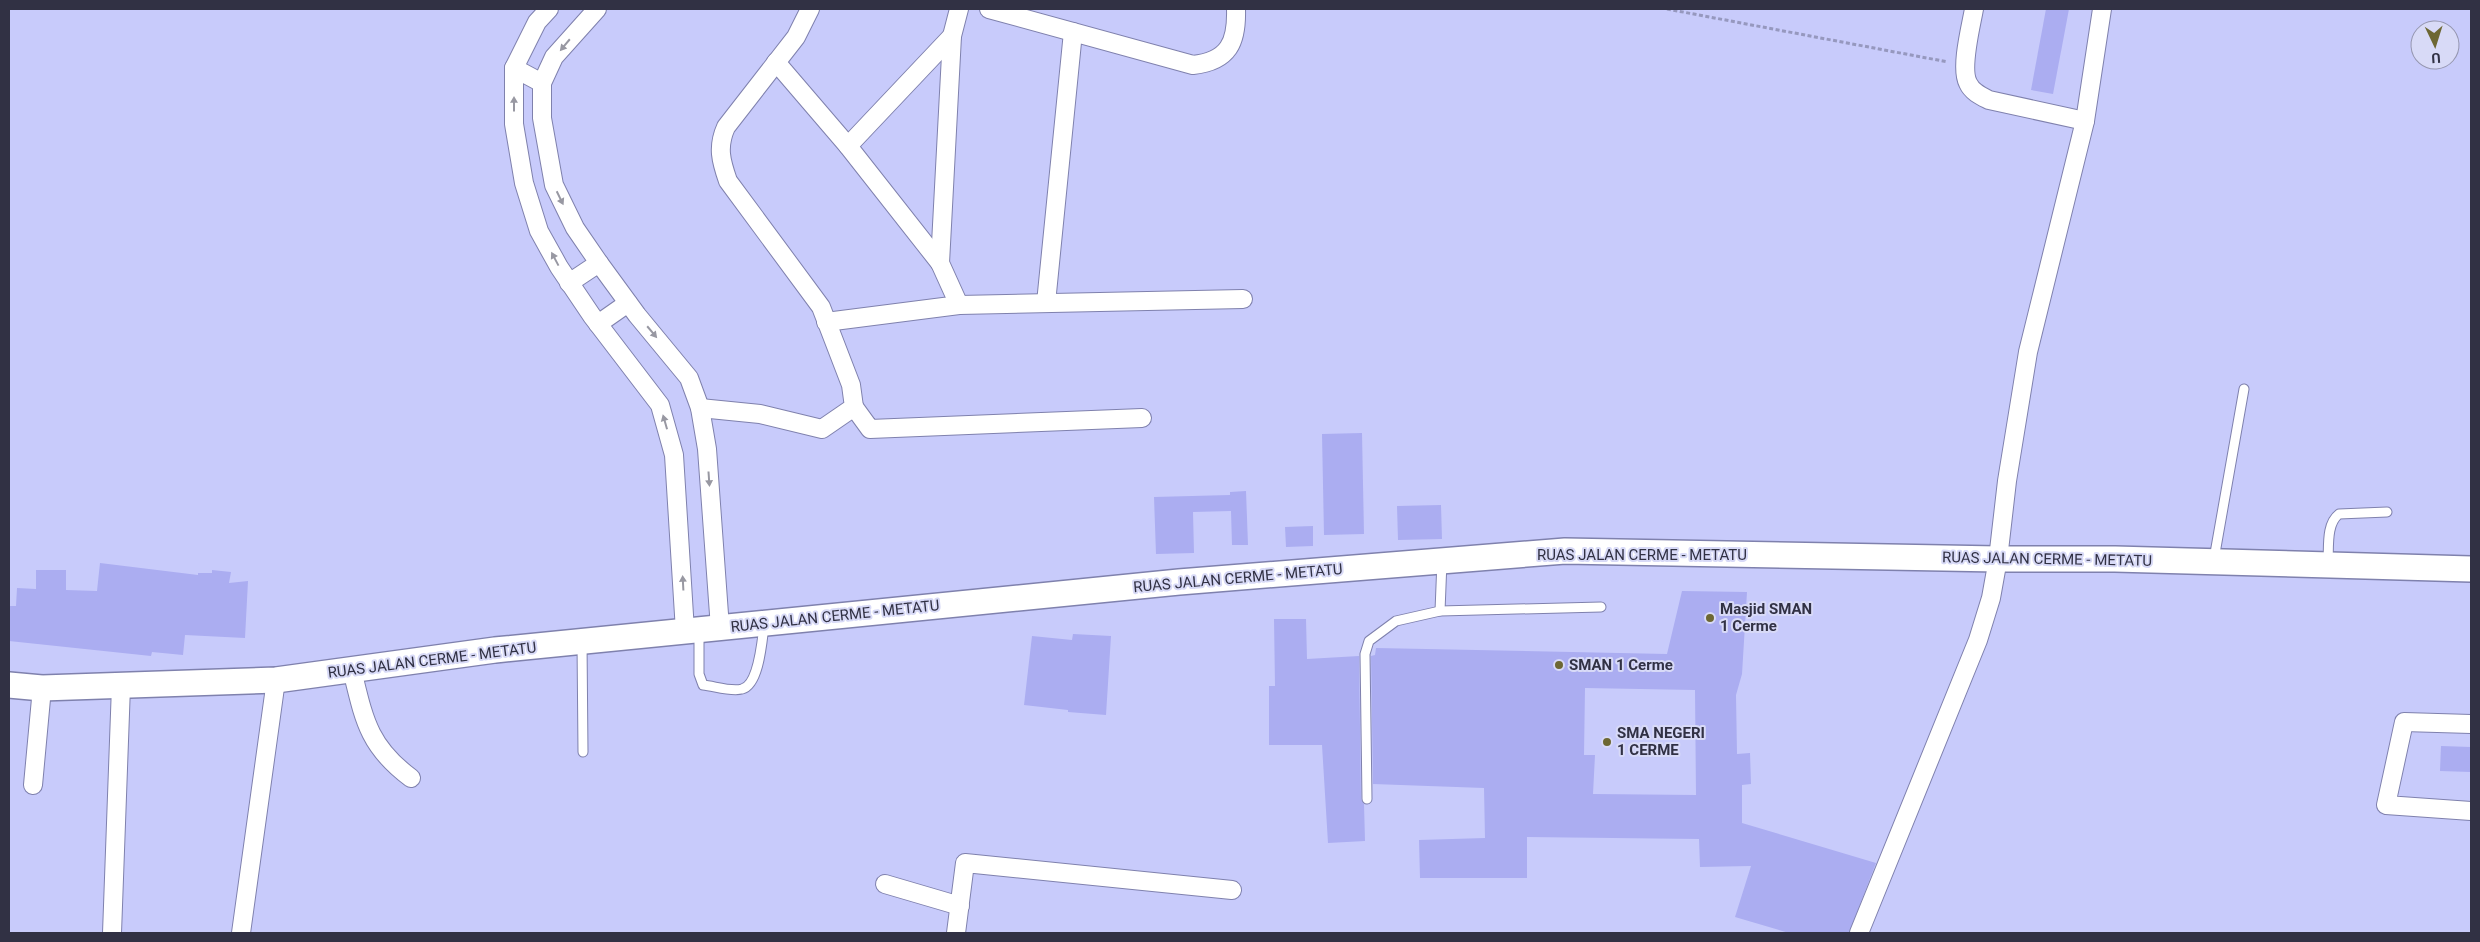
<svg xmlns="http://www.w3.org/2000/svg" width="2480" height="942" viewBox="0 0 2480 942" font-family="Roboto,sans-serif">
<style>
.building{fill:#abadf1;fill-rule:evenodd}
.lines{fill:none;stroke-linecap:round;stroke-linejoin:round}
.lane-casing{stroke:#7f81ad;stroke-width:11}
.street-casing{stroke:#7f81ad;stroke-width:20}
.secondary-casing{stroke:#7f81ad;stroke-width:28}
.path{stroke:#9698be;stroke-width:3;stroke-dasharray:4 2.5;stroke-linecap:butt}
.lane{stroke:#fff;stroke-width:9}
.street{stroke:#fff;stroke-width:18}
.secondary{stroke:#fff;stroke-width:25}
.oneway{fill:#9898a2}
.poi-dot{fill:#6d6733;stroke:#d8daf7;stroke-width:2}
.labels{text-anchor:middle;dominant-baseline:central;stroke-width:4;stroke-linejoin:round;paint-order:stroke}
.street-label{font-size:15px;fill:#313144;stroke:#d8daf7}
.poi-label{font-size:15px;font-weight:bold;fill:#313144;stroke:#d8daf7;text-anchor:start}
</style>
<rect width="100%" height="100%" fill="#c8cbfb"/>
<g class="building">
<polygon points="2046,9 2069,9 2053,94 2031,90"/>
<polygon points="1362,433 1364,534 1324,535 1322,434"/>
<polygon points="1246,491 1248,545 1232,545 1231,511 1193,512 1194,553 1156,554 1154,497 1230,495 1230,492"/>
<polygon points="1441,505 1442,539 1398,540 1397,506"/>
<polygon points="1313,526 1313,546 1286,547 1285,527"/>
<polygon points="100,563 198,575 198,573 212,573 212,570 231,572 229,583 248,581 245,638 185,635 183,655 152,652 151,656 9,641 9,606 16,606 17,588 36,589 36,570 66,570 66,590 97,591"/>
<path d="M 1682,591 L 1747,592 L 1742,674 L 1736,695 L 1737,754 L 1750,753 L 1751,784 L 1742,785 L 1742,823 L 1876,863 L 1849,933 L 1789,933 L 1735,917 L 1751,866 L 1700,867 L 1699,839 L 1527,837 L 1527,878 L 1420,878 L 1419,840 L 1485,838 L 1484,788 L 1373,784 L 1371,656 L 1375,655 L 1376,648 L 1667,654 ZM 1585,688 L 1695,690 L 1696,795 L 1593,794 L 1595,755 L 1584,755 Z"/>
<polygon points="1274,619 1306,619 1307,659 1359,656 1361,799 1364,804 1365,841 1328,843 1322,745 1269,745 1269,686 1275,686"/>
<polygon points="1073,634 1111,636 1106,715 1068,712 1068,710 1024,705 1032,636 1072,640"/>
<polygon points="2441,746 2471,747 2471,772 2440,771"/>
</g>
<g class="lines">
<defs>
<g id="lane">
<polyline points="2214,559 2244,389"/>
<path d="M 2328,562 C 2329,547 2326,524 2339,514 L 2387,512"/>
<polyline points="1440,611 1442,561"/>
<path d="M 699,631 L 699,674 L 703,685 C 714,686 731,692 742,689 C 759,685 762,641 764,626"/>
<polyline points="582,642 583,752"/>
<polyline points="1367,799 1365,654 1369,641 1396,621 1440,611 1601,607"/>
</g>
<g id="street">
<polyline points="549,9 537,22 514,68 514,124 524,183 539,231 559,267 592,316 660,405 674,455 685,631"/>
<polyline points="597,9 554,57 542,83 542,118 554,185 575,228 599,263 637,315 689,378 700,408 707,449 720,628"/>
<path d="M 989,9 L 1193,65 C 1229,61 1237,42 1236,9"/>
<path d="M 1974,9 C 1971,26 1960,68 1968,83 C 1972,92 1981,96 1989,100 L 2085,121"/>
<polyline points="776,62 848,146 940,263"/>
<polyline points="514,68 542,83"/>
<polyline points="848,146 952,36"/>
<polyline points="569,283 599,263"/>
<polyline points="1046,303 1073,32"/>
<polyline points="959,305 1243,299"/>
<polyline points="826,322 959,305 940,263 952,36 959,9"/>
<polyline points="598,324 628,303"/>
<polyline points="854,407 870,429 1142,418"/>
<path d="M 700,408 L 760,414 L 822,429 L 854,407 L 851,385 L 821,307 L 728,181 C 721,161 717,147 726,127 L 796,37 L 810,9"/>
<path d="M 352,670 C 364,719 368,746 411,778"/>
<polyline points="2471,724 2404,722 2386,805 2471,811"/>
<polyline points="33,785 42,688"/>
<polyline points="885,884 960,906"/>
<polyline points="112,933 121,686"/>
<polyline points="241,933 276,680"/>
<polyline points="956,933 965,863 1232,890"/>
<polyline points="1859,933 1978,640 1991,598 1998,559 2007,481 2028,352 2085,121 2102,9"/>
</g>
<polyline id="secondary" points="9,685 42,688 276,680 495,650 1179,582 1565,551 1998,559 2115,559 2471,569"/>
</defs>
<use href="#lane" class="lane-casing"/>
<use href="#street" class="street-casing"/>
<use href="#secondary" class="secondary-casing"/>
<polyline class="path" points="1667,9 1948,62"/>
<use href="#lane" class="lane"/>
<use href="#street" class="street"/>
<use href="#secondary" class="secondary"/>
</g>
<defs><path id="oneway-solid" d="M-6-.8H1V-3.2L6.5 0L1 3.2V.8H-6Z" transform="scale(1.25)"/></defs>
<g class="oneway">
<use href="#oneway-solid" transform="translate(565 45) rotate(130)"/>
<use href="#oneway-solid" transform="translate(514 104) rotate(-90)"/>
<use href="#oneway-solid" transform="translate(560 198) rotate(64)"/>
<use href="#oneway-solid" transform="translate(555 259) rotate(-118)"/>
<use href="#oneway-solid" transform="translate(652 332) rotate(50)"/>
<use href="#oneway-solid" transform="translate(665 422) rotate(-106)"/>
<use href="#oneway-solid" transform="translate(709 479) rotate(86)"/>
<use href="#oneway-solid" transform="translate(683 583) rotate(-93)"/>
</g>
<g class="poi-dot">
<circle cx="1710" cy="618" r="5"/>
<circle cx="1559" cy="665" r="5"/>
<circle cx="1607" cy="742" r="5"/>
</g>
<g class="labels">
<g class="street-label">
<text x="1642" y="555">RUAS JALAN CERME - METATU</text>
<text transform="translate(2047 559) rotate(1)">RUAS JALAN CERME - METATU</text>
<text transform="translate(1238 578) rotate(-5)">RUAS JALAN CERME - METATU</text>
<text transform="translate(835 616) rotate(-6)">RUAS JALAN CERME - METATU</text>
<text transform="translate(432 660) rotate(-7)">RUAS JALAN CERME - METATU</text>
</g>
<g class="poi-label">
<text x="1720" y="609">Masjid SMAN<tspan x="1720" dy="17">1 Cerme</tspan></text>
<text x="1569" y="665">SMAN 1 Cerme</text>
<text x="1617" y="733">SMA NEGERI<tspan x="1617" dy="17">1 CERME</tspan></text>
</g>
</g>
<rect width="2480" height="942" fill="none" stroke="#313144" stroke-width="20"/>
<g transform="translate(2435 45) rotate(176)"><circle r="24" fill="#d8daf7" stroke="#9596af"/>
<path d="M0-4L9 19L0 12L-9 19Z" fill="#6d6733"/>
<text y="-8" font-size="14" font-weight="bold" text-anchor="middle" fill="#313144">U</text>
</g>
</svg>
